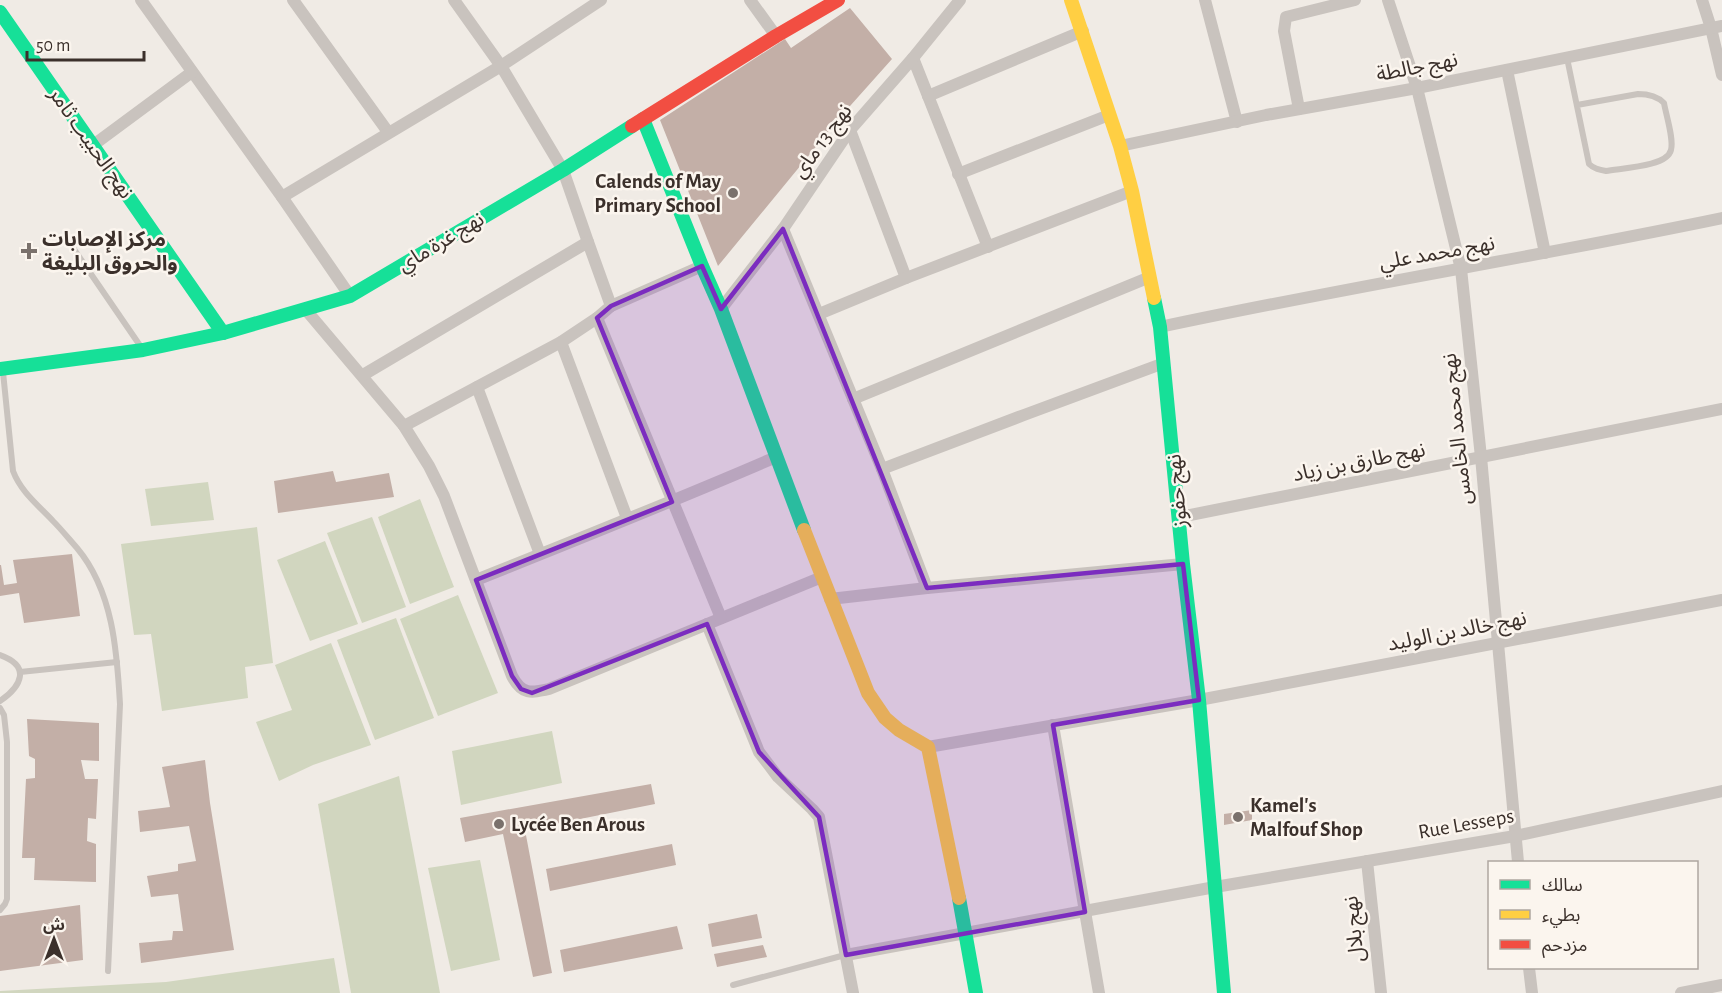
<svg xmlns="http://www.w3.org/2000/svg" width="1722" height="993" viewBox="0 0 1722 993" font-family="'Alegreya Sans','Noto Sans Arabic',sans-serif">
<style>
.green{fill:#d1d6bf}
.building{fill:#c3afa7}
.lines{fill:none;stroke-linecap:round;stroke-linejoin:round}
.lane{stroke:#c9c3be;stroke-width:6}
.street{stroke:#c9c3be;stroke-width:12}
.fast{stroke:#16e098;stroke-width:14}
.slow{stroke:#ffcf43;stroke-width:14}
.jam{stroke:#f24e42;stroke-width:14}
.marked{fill:#7b2cbf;fill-opacity:0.2;stroke:#7b2cbf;stroke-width:4.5;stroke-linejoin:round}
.poi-dot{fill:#7a716c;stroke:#fbf5ee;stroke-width:2}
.labels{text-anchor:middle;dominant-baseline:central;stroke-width:5;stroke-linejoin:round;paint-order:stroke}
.street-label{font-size:21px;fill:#3b302b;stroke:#fbf5ee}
.poi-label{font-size:21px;font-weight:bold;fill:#3b302b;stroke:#fbf5ee;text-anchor:start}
</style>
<rect width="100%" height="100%" fill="#f0ebe5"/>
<g class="green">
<polygon points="208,482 214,520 151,526 145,489"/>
<polygon points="420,499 454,587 410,604 378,517"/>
<polygon points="372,517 406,607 362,623 327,533"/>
<polygon points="257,527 273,663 245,667 248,698 162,711 151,634 134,635 121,544"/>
<polygon points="325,541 358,624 310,641 277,560"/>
<polygon points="458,595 498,693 438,716 400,619"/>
<polygon points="396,618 434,718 375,740 337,640"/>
<polygon points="331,643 371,745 313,765 279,781 256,722 292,710 275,665"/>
<polygon points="552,731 562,783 461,805 452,751"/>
<polygon points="399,776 440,993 351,993 318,804"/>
<polygon points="480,860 500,960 451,971 428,868"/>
<polygon points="334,958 340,993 0,993 0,991 166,982"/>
</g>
<g class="building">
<polygon points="850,8 892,59 842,115 718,266 660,120 785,39 791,48"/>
<polygon points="333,471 336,482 389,473 394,497 278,513 274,481"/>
<polygon points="72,554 80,616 24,623 19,593 0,596 0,565 1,565 4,585 17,583 13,560"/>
<polygon points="27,719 99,723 99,761 81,760 85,779 98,779 96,819 88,818 87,841 96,844 96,882 34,880 35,858 22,858 26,779 35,778 35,759 29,756"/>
<polygon points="205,760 210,803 234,950 141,963 139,943 172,940 173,931 183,931 178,894 151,897 147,876 178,871 178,864 196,861 189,826 140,832 138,811 170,807 162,767"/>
<polygon points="651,784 655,804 525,830 552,973 533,977 503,834 465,842 460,818"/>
<polygon points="1252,810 1252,820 1224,825 1224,814"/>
<polygon points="672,844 676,865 550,891 546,869"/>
<polygon points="80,905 83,960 0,971 0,916"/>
<polygon points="757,914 762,938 712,947 708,924"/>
<polygon points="677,926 683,949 564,972 560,950"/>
<polygon points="763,945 767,957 717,967 714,954"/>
</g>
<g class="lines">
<g class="lane">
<path d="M 1567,58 L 1589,164 C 1594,169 1600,170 1606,171 C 1621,168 1667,167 1671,150 C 1674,139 1666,115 1664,103 C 1657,96 1649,94 1638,94 L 1577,105"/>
<polyline points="69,242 141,347"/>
<path d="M 3,372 L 13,471 C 21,492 38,505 53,521 C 61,529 69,539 77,548 C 113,591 117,651 120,704 L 108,971"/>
<path d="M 0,655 C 31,666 22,686 0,701"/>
<polyline points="20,672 117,662"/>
<polyline points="0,708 4,715 7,742 7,899 5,904 0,910"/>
<polyline points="733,985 845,955"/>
</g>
<g class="street">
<polyline points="141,0 282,197 350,296"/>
<polyline points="293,0 388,132"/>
<polyline points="454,0 501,66 563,170 588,242 611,306"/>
<polyline points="750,0 776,36"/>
<polyline points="1205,0 1237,122"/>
<polyline points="1388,0 1417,88 1461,269 1481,457 1518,862"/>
<polyline points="1702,0 1711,28 1722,75"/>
<polyline points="913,58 988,247"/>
<polyline points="1507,70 1545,253"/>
<polyline points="928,96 1083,31"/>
<polyline points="1299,109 1284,31 1286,17 1355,0"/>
<polyline points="850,130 906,278"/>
<polyline points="92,146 192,72"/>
<polyline points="1120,146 1266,115 1417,88 1722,26"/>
<polyline points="958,174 1109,115"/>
<polyline points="282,197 501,66 601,0"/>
<polyline points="783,229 882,469 927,588"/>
<polyline points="721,309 783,229 850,130 913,58 960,0"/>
<path d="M 306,310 L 404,426 L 429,466 L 444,496 L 512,676 C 522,695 531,693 549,689 L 822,577"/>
<polyline points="819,314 906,278 1132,191"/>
<polyline points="597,318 721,618"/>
<path d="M 1160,327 C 1346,287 1535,257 1722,218"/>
<polyline points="561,342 627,518"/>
<polyline points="363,375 588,242"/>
<polyline points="477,387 540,554"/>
<polyline points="853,399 1150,277"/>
<polyline points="404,426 561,342 597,318 611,306 702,266"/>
<polyline points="882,469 1024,415 1164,363"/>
<polyline points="1180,517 1722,409"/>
<path d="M 476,580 C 576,540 677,500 776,457"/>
<polyline points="830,599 927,588 1183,564"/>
<polyline points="707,624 759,752 778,777 812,809 819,817 853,993"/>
<polyline points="1053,725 1099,993"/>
<polyline points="928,747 1199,700 1722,600"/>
<polyline points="1367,861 1381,993"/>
<polyline points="846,955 1215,887 1515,836 1722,791"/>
<polyline points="1529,968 1532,993"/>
<polyline points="1681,993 1722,985"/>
</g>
<g class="fast">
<polyline points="0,12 223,333"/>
<polyline points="643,119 702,266 721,309 804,530"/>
<polyline points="1154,298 1160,327 1183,564 1199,700 1224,993"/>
<polyline points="0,369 143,350 223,333 350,296 563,170 632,126"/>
<polyline points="959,898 976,993"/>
</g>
<g class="slow">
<polyline points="1071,0 1120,146 1132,191 1154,298"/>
<polyline points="804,530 868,693 885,718 899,730 928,747 959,898"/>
</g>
<polyline class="jam" points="632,126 776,36 838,0"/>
</g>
<path class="marked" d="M 783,229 L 927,588 L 1183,564 L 1199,700 L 1053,725 L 1085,912 L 846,955 L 819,817 L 759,752 L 707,624 L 532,693 L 521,689 L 512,676 L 476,580 L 672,502 L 597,318 L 611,306 L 702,266 L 721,309 Z"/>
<g class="poi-dot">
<circle cx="733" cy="193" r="6"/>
<path d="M26 242h6v6h6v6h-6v6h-6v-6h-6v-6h6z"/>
<circle cx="1238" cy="817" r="6"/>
<circle cx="499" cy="824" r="6"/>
</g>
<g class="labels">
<g class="street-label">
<text transform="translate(1417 67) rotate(-11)">نهج جالطة</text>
<text transform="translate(822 141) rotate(-54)">نهج 13 ماي</text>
<text transform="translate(91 143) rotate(55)">نهج الحبيب ثامر</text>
<text transform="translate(441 242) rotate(-31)">نهج غرة ماي</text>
<text transform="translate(1437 253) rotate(-10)">نهج محمد علي</text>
<text transform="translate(1457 429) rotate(-96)">نهج محمد الخامس</text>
<text transform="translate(1359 462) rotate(-11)">نهج طارق بن زياد</text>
<text transform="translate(1177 491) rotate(-95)">نهج حفوز</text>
<text transform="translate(1457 631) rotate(-11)">نهج خالد بن الوليد</text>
<text transform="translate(1466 824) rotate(-10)">Rue Lesseps</text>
<text transform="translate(1354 929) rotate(-96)">نهج بلال</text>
</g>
<g class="poi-label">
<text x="721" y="181" text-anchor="end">Calends of May<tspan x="721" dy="24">Primary School</tspan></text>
<text x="42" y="239">مركز الإصابات<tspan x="42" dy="24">والحروق البليغة</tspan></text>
<text x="1250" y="805">Kamel's<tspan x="1250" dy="24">Malfouf Shop</tspan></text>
<text x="511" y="824">Lycée Ben Arous</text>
</g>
</g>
<rect x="1488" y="861" width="210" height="108" fill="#fbf5ee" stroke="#aea6a0" stroke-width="1.5"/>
<rect x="1500" y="880" width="30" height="9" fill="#16e098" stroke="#aea6a0" stroke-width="1.5"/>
<text x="1542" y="891" font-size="18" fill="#3b302b">سالك</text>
<rect x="1500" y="910" width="30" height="9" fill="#ffcf43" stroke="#aea6a0" stroke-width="1.5"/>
<text x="1542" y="921" font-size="18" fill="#3b302b">بطيء</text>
<rect x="1500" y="940" width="30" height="9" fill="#f24e42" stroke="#aea6a0" stroke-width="1.5"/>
<text x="1542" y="951" font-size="18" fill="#3b302b">مزدحم</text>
<g transform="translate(54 939)" stroke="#fbf5ee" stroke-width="4.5" paint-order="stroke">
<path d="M0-4.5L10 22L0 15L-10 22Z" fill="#3b302b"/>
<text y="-9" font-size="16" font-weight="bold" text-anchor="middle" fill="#3b302b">ش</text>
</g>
<path d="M27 51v9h117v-9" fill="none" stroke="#3b302b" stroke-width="3"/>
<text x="36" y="51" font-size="18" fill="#3b302b" stroke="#fbf5ee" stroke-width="4.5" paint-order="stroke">50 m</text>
</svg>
